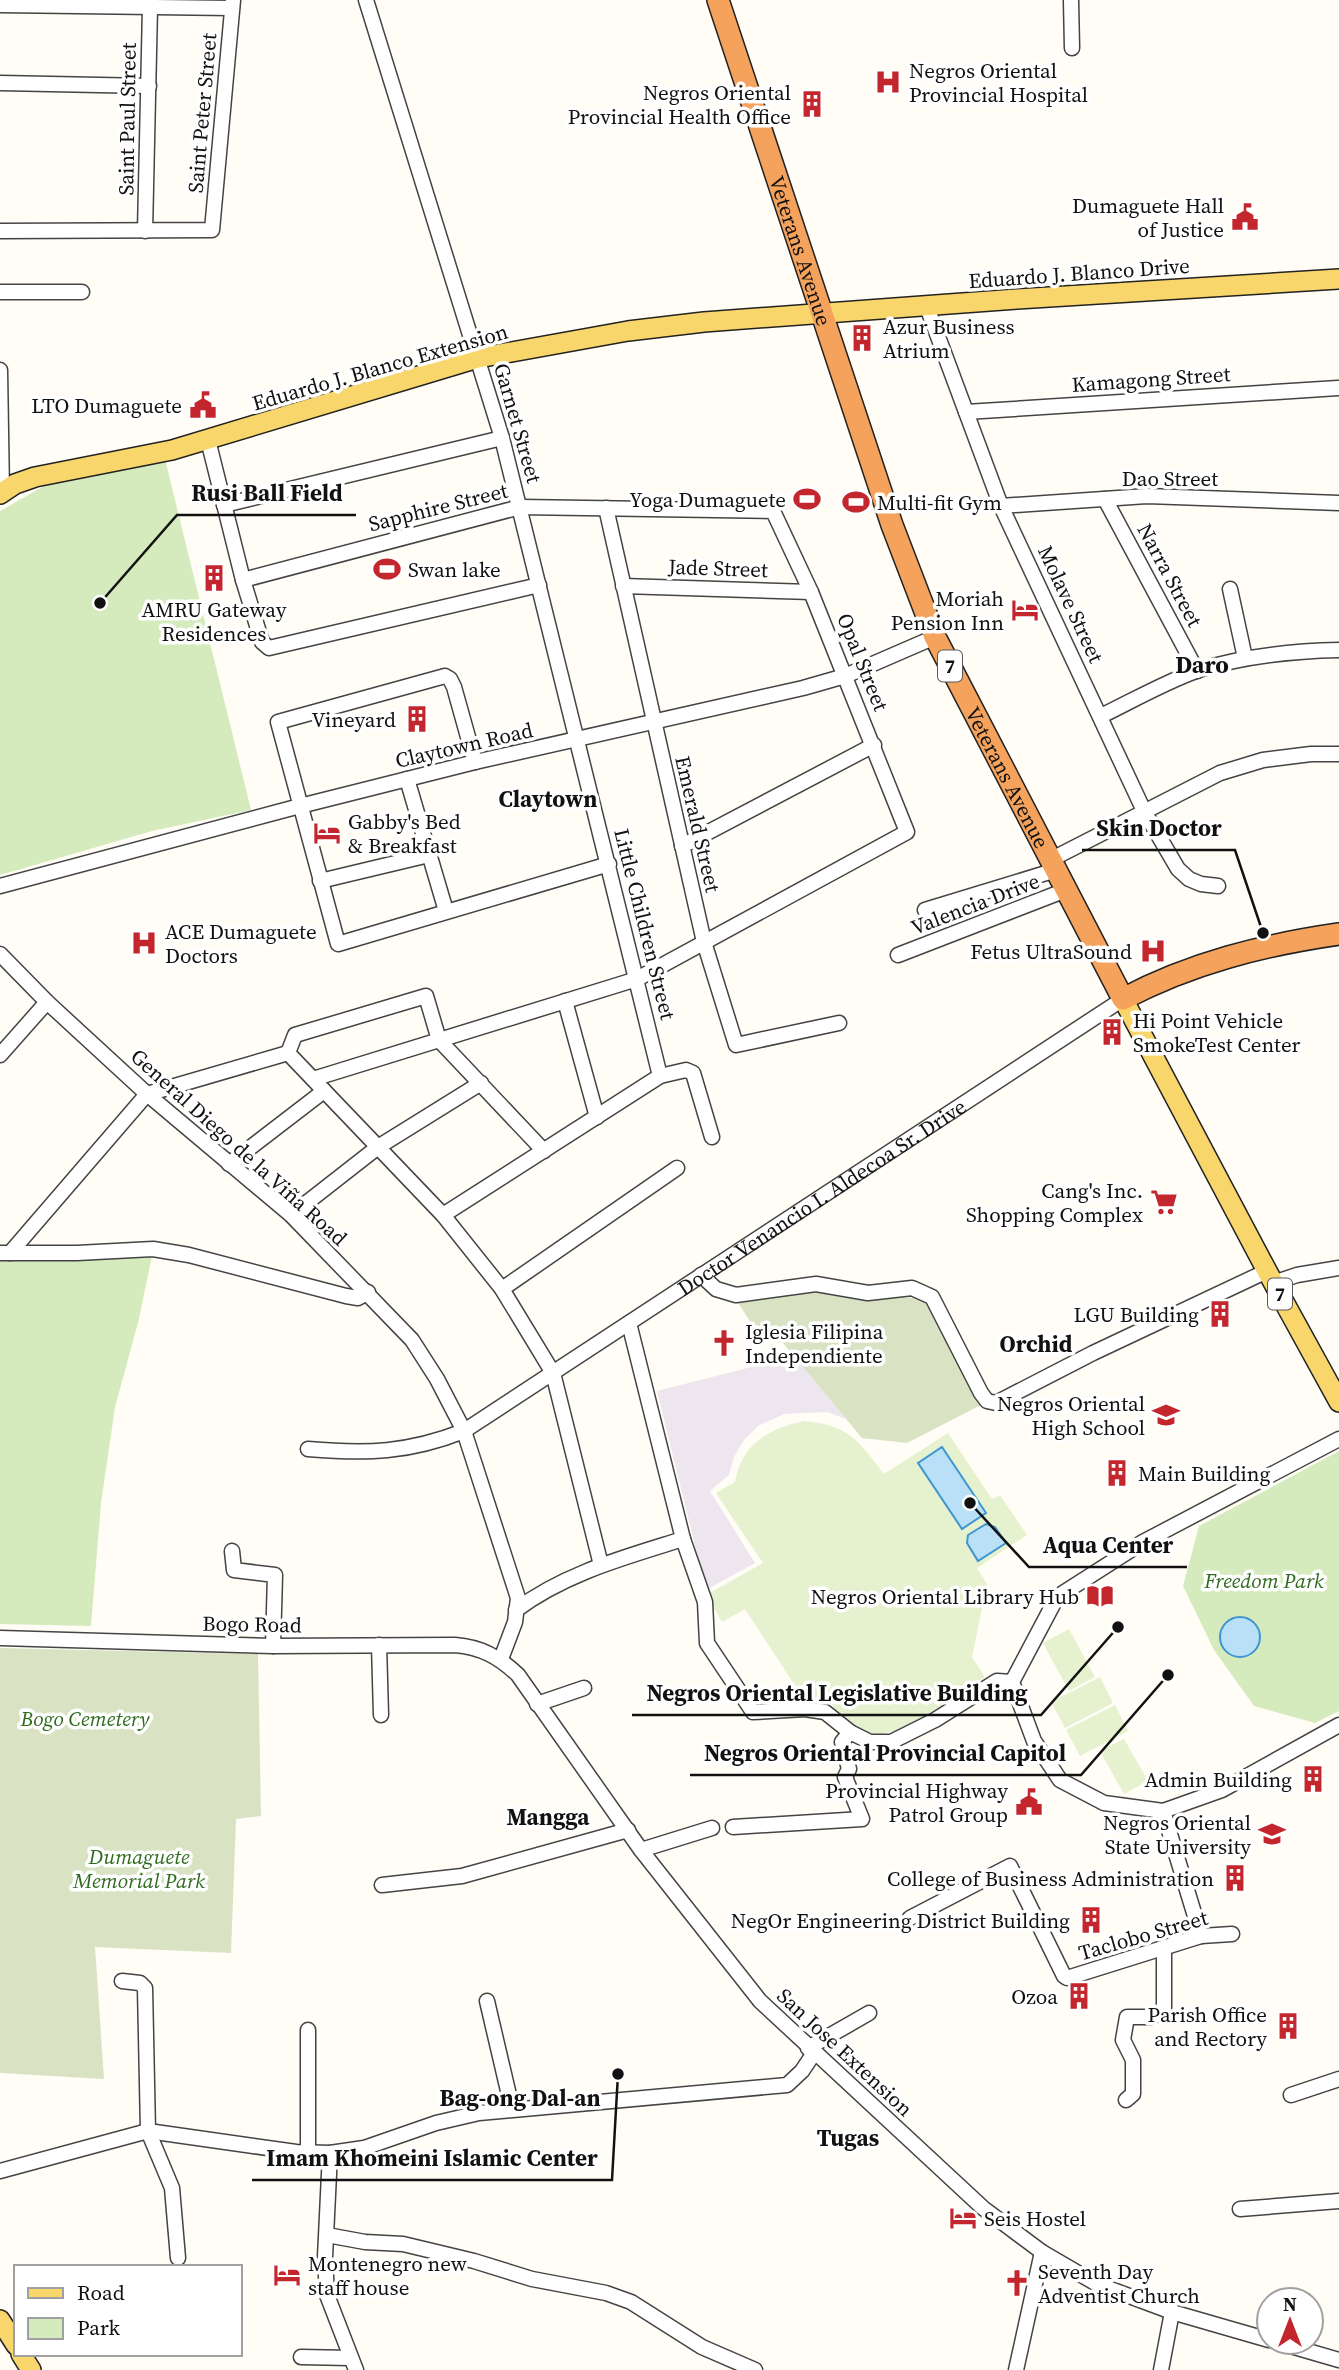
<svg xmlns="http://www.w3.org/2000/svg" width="1339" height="2370" viewBox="0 0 1339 2370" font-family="'Source Serif 4',serif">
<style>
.industrial{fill:#eee6ef}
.green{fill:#d5ebbd}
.cemetery{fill:#d9e3c4}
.pitch{fill:#e6f2cf}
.water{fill:#b9e0f7;stroke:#3f96cf;stroke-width:2}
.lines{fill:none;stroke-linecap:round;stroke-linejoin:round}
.minor-casing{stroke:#444;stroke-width:17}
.major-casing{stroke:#222;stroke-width:22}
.highway-casing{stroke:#222;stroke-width:24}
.minor{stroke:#fff;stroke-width:14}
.major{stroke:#f9d66b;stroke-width:19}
.highway{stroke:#f5a25d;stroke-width:21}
.labels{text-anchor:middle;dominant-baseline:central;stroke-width:7;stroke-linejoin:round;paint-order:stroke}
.shield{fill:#fff;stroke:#585858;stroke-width:2}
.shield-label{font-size:19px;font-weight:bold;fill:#111}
.poi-label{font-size:21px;fill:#111;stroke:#fff;text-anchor:end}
.street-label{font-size:21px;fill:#111;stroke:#fff}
.park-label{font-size:21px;font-style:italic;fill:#2f6b1f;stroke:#fff}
.neighbourhood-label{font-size:23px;font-weight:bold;fill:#111;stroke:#fff}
.quarter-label{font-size:24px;font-weight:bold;fill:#111;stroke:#fff}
.leader{fill:none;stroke:#111;stroke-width:2.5}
.callout-dot{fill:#111;stroke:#fff;stroke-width:2.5}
.callout-label{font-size:23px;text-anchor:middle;font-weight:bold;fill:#111;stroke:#fff;stroke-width:7;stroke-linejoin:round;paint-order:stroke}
</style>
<rect width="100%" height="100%" fill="#fffdf5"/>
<polygon class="industrial" points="794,1356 846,1419 827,1412 784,1414 758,1426 744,1440 734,1457 729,1475 710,1491 755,1563 706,1590 657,1391"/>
<g class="green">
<polygon points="165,459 251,810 152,831 0,875 0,511 44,486"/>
<polygon points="37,1253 152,1256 138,1323 115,1407 101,1503 91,1626 0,1624 0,1256"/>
<polygon points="1339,1451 1339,1711 1315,1723 1254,1706 1214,1650 1183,1586 1199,1526"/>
</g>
<g class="cemetery">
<polygon points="821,1288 852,1294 929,1299 981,1405 907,1443 862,1438 783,1343 762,1340 737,1301"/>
<polygon points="0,1648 258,1654 261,1816 236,1819 231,1953 95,1947 104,2079 0,2073"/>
</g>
<g class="pitch">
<path d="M 804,1421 C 849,1425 858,1440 884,1474 L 948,1433 L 992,1499 L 1000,1495 L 1027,1535 L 977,1568 L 987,1584 L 972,1657 L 985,1677 L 908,1730 L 883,1733 L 882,1740 L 844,1724 L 830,1701 L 801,1695 L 745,1609 L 722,1622 L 706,1595 L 763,1563 L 716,1493 L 735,1482 C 742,1443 769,1429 804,1421 Z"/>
<polygon points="1069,1629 1095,1677 1069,1691 1043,1643"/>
<polygon points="1100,1677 1113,1703 1065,1728 1051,1702"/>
<polygon points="1115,1705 1128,1731 1080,1756 1066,1730"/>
<polygon points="1124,1739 1148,1781 1124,1794 1100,1751"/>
</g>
<g class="water">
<polygon points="942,1447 986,1513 962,1529 918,1463"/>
<polygon points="986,1524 995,1527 1006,1543 978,1561 967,1543 968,1535"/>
<circle cx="1240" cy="1637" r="20"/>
</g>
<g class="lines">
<defs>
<g id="minor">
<polyline points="366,0 502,438 660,1076"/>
<polyline points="1071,0 1072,48"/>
<polyline points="0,5 232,8"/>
<polyline points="0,83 149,86"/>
<polyline points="0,231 212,230 233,0"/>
<polyline points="145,231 150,7"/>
<polyline points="0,292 82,292"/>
<polyline points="927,307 1001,506 1144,811 1178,869 1189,879 1201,884 1218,886"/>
<polyline points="0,370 2,493"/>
<polyline points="966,412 1338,388"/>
<polyline points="208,440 243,580 262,642 269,648 539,585"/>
<polyline points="1105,499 1197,671"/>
<polyline points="224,505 502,438"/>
<polyline points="1001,506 1147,496 1339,503"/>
<polyline points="606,508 704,942 736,1045 839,1023"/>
<polyline points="243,580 520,507 773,511 811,592 907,832 637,979 313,1079"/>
<polyline points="623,586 811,592"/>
<polyline points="1230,589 1245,658"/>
<path d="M 1101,716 C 1132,701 1167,681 1199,670 C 1244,656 1292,651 1339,650"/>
<polyline points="475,762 454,687 450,679 445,676 278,722 338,944 609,864"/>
<polyline points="407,779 446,911"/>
<polyline points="682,846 874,745"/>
<polyline points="1050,860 1220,773 1263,760 1311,754 1339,754"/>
<polyline points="320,881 429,855"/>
<polyline points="0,886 300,806 475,762 803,688 845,676 935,637"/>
<polyline points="925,910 1056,870"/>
<polyline points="0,954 47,1002 147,1094 291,1215 412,1340 437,1379 464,1431 518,1598 515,1622 501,1659"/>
<polyline points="898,955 1066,890"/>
<polyline points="565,1001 597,1117"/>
<polyline points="288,1053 443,1215 502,1289 553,1373 601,1565"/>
<polyline points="288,1053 295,1035 426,996 439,1040 544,1151"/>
<polyline points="0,1055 47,1002"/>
<polyline points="229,1164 324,1091"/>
<polyline points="291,1215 378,1147 481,1083"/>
<polyline points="443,1215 660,1076 686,1070 693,1073 712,1137"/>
<polyline points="0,1253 77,1253 153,1249 189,1255 346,1296 358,1298 368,1292"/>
<polyline points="10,1253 147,1094 288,1053"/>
<polyline points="701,1275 716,1289 736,1295 816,1284 868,1293 912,1288 932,1297 981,1393 987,1401 996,1403 1093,1353 1267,1271"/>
<polyline points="1273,1283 1297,1275 1339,1268"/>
<polyline points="502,1289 677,1168"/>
<polyline points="629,1323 683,1539 705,1602 707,1643 753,1712 805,1709 825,1712 850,1732 870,1742 891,1742 935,1720 997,1681 1012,1682"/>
<polyline points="1339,1439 1143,1542 1057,1597 1012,1682 1034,1741 1060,1780 1104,1803 1163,1811 1222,1790 1339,1725"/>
<path id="s1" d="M 308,1449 C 367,1454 408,1453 464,1431 L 1123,999"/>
<polyline points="232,1551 234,1570 275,1575 273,1646"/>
<path d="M 516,1610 C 565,1573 626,1557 683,1539"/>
<path d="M 0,1638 L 273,1646 L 455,1645 C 481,1647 499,1657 518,1675 L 641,1850 L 760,2001 L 983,2208 L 1042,2252 L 1097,2284 L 1172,2312 L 1269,2340"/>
<polyline points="379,1645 381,1715"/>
<polyline points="537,1704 584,1688"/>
<polyline points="1163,1811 1201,1936"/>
<polyline points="733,1827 862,1819 845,1777 849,1769 842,1742 850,1732"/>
<polyline points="641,1850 712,1828"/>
<polyline points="382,1885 462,1876 628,1830"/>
<polyline points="910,1918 1010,1866 1064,1976 1067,1978 1201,1936 1232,1934"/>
<polyline points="122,1981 140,1983 145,1988 148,2131 172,2188 178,2258"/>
<polyline points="487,2001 512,2108"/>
<polyline points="308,2030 308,2152"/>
<polyline points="808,2048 869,2013"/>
<polyline points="1291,2095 1339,2079"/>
<polyline points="1126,2100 1133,2094 1133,2060 1123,2040 1127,2017 1152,2017 1164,2009 1164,1948"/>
<polyline points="330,2153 325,2257 327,2295 356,2370"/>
<polyline points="0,2171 148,2131 296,2152 330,2153 364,2148 436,2123 479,2113 787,2085 802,2071 814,2053"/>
<polyline points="1240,2209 1339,2201"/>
<polyline points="327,2235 365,2242 403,2244 474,2261 532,2279 606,2293 631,2302 702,2347 755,2370"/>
<polyline points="1277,2342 1339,2360"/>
<polyline points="301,2357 350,2358"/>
<polyline points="1016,2370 1042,2252"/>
<polyline points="1161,2370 1172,2312"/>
</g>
<g id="major">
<polyline points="0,494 15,484 35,477 172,450 478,358 628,331 704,322 1017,299 1339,279"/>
<polyline points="1123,999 1267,1271 1339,1402"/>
<polyline points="0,2320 16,2345"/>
<polyline points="21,2354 31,2370"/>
</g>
<g id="highway">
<path id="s2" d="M 718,0 L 892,525 L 935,637 L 1123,999 C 1191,963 1263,945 1339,934"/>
</g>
</defs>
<use href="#minor" class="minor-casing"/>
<use href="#major" class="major-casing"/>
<use href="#highway" class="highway-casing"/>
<use href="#minor" class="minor"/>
<use href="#major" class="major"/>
<use href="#highway" class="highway"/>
</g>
<defs>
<symbol id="hospital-bare" viewBox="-9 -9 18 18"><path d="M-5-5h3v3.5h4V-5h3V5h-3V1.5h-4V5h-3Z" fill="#c4262e" stroke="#fff" stroke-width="2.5" paint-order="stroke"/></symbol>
<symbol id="building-bare" viewBox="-9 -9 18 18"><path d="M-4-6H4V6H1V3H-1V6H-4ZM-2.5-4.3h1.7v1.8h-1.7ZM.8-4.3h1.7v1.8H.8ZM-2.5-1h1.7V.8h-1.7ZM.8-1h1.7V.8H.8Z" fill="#c4262e" stroke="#fff" stroke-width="2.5" paint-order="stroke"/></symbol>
<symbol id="civic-bare" viewBox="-9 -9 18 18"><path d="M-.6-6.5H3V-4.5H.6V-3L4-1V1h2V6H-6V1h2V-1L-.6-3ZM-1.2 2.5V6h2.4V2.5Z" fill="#c4262e" stroke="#fff" stroke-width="2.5" paint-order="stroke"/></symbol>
<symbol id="stadium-bare" viewBox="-9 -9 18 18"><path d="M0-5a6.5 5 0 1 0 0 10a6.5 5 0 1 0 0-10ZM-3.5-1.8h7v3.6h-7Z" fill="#c4262e" stroke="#fff" stroke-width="2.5" paint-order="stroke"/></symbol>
<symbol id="hotel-bare" viewBox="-9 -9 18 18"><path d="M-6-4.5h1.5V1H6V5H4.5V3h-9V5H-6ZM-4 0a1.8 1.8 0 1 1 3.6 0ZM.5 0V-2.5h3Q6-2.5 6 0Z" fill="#c4262e" stroke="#fff" stroke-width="2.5" paint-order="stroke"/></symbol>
<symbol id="supermarket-bare" viewBox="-9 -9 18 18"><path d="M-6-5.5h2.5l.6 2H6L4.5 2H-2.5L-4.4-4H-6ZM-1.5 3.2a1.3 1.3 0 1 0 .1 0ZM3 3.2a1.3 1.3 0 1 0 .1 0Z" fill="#c4262e" stroke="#fff" stroke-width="2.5" paint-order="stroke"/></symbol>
<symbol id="church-bare" viewBox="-9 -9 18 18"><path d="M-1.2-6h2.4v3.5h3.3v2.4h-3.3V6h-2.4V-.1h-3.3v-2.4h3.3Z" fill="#c4262e" stroke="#fff" stroke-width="2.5" paint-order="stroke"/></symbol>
<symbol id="school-bare" viewBox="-9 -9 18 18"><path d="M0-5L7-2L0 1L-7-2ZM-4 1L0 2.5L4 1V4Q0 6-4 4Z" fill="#c4262e" stroke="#fff" stroke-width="2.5" paint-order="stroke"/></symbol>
<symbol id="library-bare" viewBox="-9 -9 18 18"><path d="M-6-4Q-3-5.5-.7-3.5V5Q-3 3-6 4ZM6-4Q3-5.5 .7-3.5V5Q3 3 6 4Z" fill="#c4262e" stroke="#fff" stroke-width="2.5" paint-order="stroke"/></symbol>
<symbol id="university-bare" viewBox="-9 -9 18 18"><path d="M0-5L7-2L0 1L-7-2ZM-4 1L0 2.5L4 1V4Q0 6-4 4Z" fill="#c4262e" stroke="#fff" stroke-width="2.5" paint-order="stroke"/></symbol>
</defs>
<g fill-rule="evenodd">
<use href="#hospital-bare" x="869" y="63" width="38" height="38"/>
<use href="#building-bare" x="793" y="85" width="38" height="38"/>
<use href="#civic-bare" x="1226" y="198" width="38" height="38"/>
<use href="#building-bare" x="843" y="319" width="38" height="38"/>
<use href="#civic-bare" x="184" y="386" width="38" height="38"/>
<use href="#stadium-bare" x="788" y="480" width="38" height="38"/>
<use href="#stadium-bare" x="837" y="483" width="38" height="38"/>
<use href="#stadium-bare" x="368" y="550" width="38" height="38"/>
<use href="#building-bare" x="195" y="559" width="38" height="38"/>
<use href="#hotel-bare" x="1006" y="591" width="38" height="38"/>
<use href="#building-bare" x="398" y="700" width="38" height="38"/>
<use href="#hotel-bare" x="308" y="814" width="38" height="38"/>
<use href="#hospital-bare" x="125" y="924" width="38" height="38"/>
<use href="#hospital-bare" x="1134" y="932" width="38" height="38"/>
<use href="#building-bare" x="1093" y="1013" width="38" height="38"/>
<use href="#supermarket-bare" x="1145" y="1183" width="38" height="38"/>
<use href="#building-bare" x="1201" y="1295" width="38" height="38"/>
<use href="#church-bare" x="705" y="1324" width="38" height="38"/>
<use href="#school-bare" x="1147" y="1396" width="38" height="38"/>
<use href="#building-bare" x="1098" y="1454" width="38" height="38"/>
<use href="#library-bare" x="1081" y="1577" width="38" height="38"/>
<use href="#building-bare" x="1294" y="1760" width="38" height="38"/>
<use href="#civic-bare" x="1010" y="1783" width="38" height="38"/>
<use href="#university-bare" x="1253" y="1815" width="38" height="38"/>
<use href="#building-bare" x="1216" y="1859" width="38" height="38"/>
<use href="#building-bare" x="1072" y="1901" width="38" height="38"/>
<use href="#building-bare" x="1060" y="1977" width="38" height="38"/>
<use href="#building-bare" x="1269" y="2007" width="38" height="38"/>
<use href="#hotel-bare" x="944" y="2199" width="38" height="38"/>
<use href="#hotel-bare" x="268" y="2256" width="38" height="38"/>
<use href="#church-bare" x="998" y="2264" width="38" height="38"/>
</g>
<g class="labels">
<g class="shield">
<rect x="938" y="650.5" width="24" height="31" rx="5"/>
<rect x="1268" y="1278.5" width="24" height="31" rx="5"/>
</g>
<g class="shield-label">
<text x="950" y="666">7</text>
<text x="1280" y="1294">7</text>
</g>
<g class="poi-label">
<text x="909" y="70" text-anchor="start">Negros Oriental<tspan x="909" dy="24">Provincial Hospital</tspan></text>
<text x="791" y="92">Negros Oriental<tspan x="791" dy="24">Provincial Health Office</tspan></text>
<text x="1224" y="205">Dumaguete Hall<tspan x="1224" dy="24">of Justice</tspan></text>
<text x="883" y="326" text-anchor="start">Azur Business<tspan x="883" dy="24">Atrium</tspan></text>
<text x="182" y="405">LTO Dumaguete</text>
<text x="786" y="499">Yoga Dumaguete</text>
<text x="877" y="502" text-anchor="start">Multi-fit Gym</text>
<text x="408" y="569" text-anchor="start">Swan lake</text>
<text x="1004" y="598">Moriah<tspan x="1004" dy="24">Pension Inn</tspan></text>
<text x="214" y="609" text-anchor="middle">AMRU Gateway<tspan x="214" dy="24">Residences</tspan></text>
<text x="396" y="719">Vineyard</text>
<text x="348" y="821" text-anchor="start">Gabby's Bed<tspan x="348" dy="24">&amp; Breakfast</tspan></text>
<text x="165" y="931" text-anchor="start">ACE Dumaguete<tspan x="165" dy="24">Doctors</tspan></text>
<text x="1132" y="951">Fetus UltraSound</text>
<text x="1133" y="1020" text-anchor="start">Hi Point Vehicle<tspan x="1133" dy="24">SmokeTest Center</tspan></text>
<text x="1143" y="1190">Cang's Inc.<tspan x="1143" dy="24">Shopping Complex</tspan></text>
<text x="1199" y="1314">LGU Building</text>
<text x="745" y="1331" text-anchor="start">Iglesia Filipina<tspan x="745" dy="24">Independiente</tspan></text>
<text x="1145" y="1403">Negros Oriental<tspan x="1145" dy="24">High School</tspan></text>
<text x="1138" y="1473" text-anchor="start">Main Building</text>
<text x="1079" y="1596">Negros Oriental Library Hub</text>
<text x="1292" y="1779">Admin Building</text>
<text x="1008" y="1790">Provincial Highway<tspan x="1008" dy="24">Patrol Group</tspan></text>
<text x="1251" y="1822">Negros Oriental<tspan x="1251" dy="24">State University</tspan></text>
<text x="1214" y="1878">College of Business Administration</text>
<text x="1070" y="1920">NegOr Engineering District Building</text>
<text x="1058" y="1996">Ozoa</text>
<text x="1267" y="2014">Parish Office<tspan x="1267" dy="24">and Rectory</tspan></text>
<text x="984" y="2218" text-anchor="start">Seis Hostel</text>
<text x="308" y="2263" text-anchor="start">Montenegro new<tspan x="308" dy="24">staff house</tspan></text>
<text x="1038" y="2271" text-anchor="start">Seventh Day<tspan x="1038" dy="24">Adventist Church</tspan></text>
</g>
<g class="street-label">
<text transform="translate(202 113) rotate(-85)">Saint Peter Street</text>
<text transform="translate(127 119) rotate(-89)">Saint Paul Street</text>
<text stroke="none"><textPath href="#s2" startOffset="264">Veterans Avenue</textPath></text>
<text transform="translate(1079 273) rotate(-4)">Eduardo J. Blanco Drive</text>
<text transform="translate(380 367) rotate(-16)">Eduardo J. Blanco Extension</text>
<text transform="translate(1151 379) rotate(-4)">Kamagong Street</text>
<text transform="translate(518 423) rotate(74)">Garnet Street</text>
<text x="1170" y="478">Dao Street</text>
<text transform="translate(438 507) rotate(-14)">Sapphire Street</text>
<text transform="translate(718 568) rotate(2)">Jade Street</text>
<text transform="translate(1170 575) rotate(62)">Narra Street</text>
<text transform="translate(1071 604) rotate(65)">Molave Street</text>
<text transform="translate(863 662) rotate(68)">Opal Street</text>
<text transform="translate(464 745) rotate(-13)">Claytown Road</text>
<text stroke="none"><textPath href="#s2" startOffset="831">Veterans Avenue</textPath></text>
<text transform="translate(698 824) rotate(77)">Emerald Street</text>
<text transform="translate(975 904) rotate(-21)">Valencia Drive</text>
<text transform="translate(645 924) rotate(76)">Little Children Street</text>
<text transform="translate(239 1147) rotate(42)">General Diego de la Viña Road</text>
<text stroke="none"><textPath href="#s1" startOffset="586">Doctor Venancio I. Aldecoa Sr. Drive</textPath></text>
<text transform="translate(252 1624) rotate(1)">Bogo Road</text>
<text transform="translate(1143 1935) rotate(-16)">Taclobo Street</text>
<text transform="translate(845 2052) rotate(43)">San Jose Extension</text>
</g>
<g class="park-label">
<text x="1264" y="1580">Freedom Park</text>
<text x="85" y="1718">Bogo Cemetery</text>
<text x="139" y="1856">Dumaguete<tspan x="139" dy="24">Memorial Park</tspan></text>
</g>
<g class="neighbourhood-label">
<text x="548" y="799">Claytown</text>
<text x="1036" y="1344">Orchid</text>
<text x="548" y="1817">Mangga</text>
<text x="520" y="2098">Bag-ong Dal-an</text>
<text x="848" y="2138">Tugas</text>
</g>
<g class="quarter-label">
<text x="1202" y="664">Daro</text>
</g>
</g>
<path class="leader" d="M100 603L177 515H356M1263 933L1235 850H1082M970 1503L1029 1567H1187M1118 1627L1041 1715H632M1168 1675L1081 1775H690M618 2074L612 2180H252"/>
<g class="callout-dot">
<circle cx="100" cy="603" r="7"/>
<circle cx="1263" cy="933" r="7"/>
<circle cx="970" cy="1503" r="7"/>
<circle cx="1118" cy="1627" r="7"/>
<circle cx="1168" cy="1675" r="7"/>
<circle cx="618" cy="2074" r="7"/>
</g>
<g class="callout-label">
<text x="267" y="501">Rusi Ball Field</text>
<text x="1159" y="836">Skin Doctor</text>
<text x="1108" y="1553">Aqua Center</text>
<text x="837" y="1701">Negros Oriental Legislative Building</text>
<text x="885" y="1761">Negros Oriental Provincial Capitol</text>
<text x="432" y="2166">Imam Khomeini Islamic Center</text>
</g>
<rect x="14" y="2265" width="228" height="91" fill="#ffffff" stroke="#a0a0a0" stroke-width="2"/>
<rect x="28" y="2288" width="35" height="10" fill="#f9d66b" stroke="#a0a0a0" stroke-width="2"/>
<text x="77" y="2300" font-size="21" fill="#111111">Road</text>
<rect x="28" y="2318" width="35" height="21" fill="#d5ebbd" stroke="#a0a0a0" stroke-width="2"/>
<text x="77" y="2335" font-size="21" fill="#111111">Park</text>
<g transform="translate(1290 2321)"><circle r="33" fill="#ffffff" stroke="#a0a0a0" stroke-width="2"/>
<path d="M0-5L12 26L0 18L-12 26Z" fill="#c4262e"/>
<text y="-10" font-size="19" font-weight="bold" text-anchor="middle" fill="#111111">N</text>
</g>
</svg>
